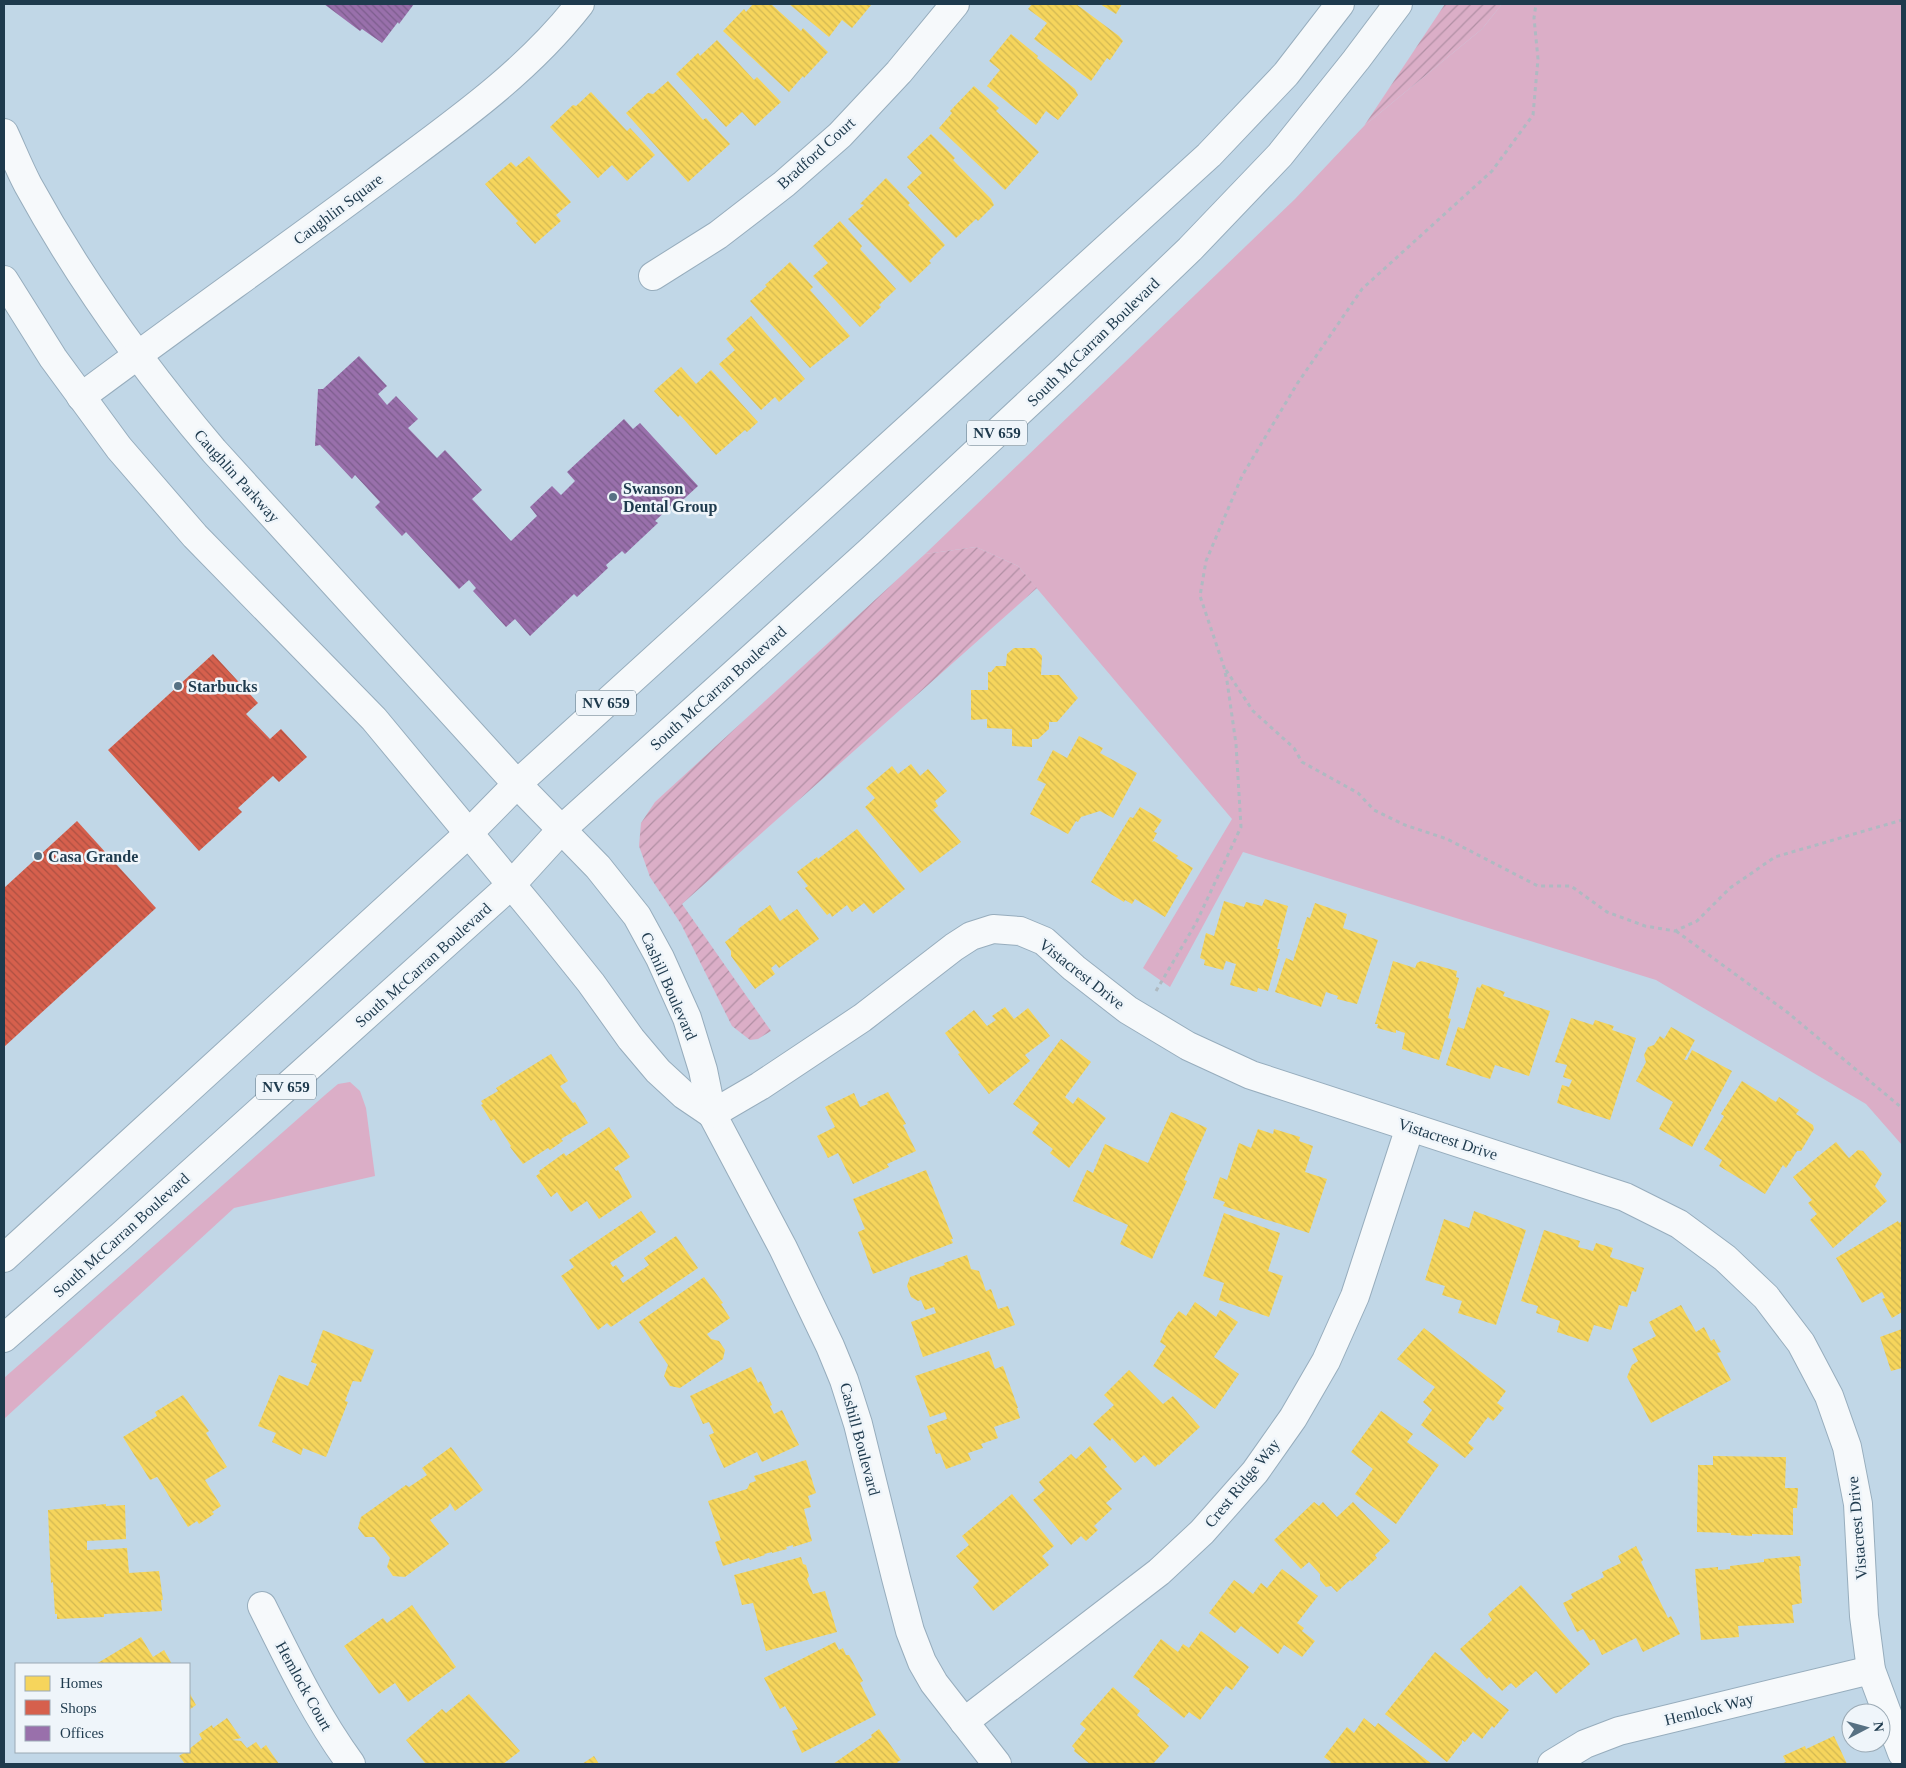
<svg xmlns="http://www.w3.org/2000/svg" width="1906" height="1768" viewBox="0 0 1906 1768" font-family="Georgia,serif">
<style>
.grass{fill:#dbaec7}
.garden{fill:url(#garden-furrows)}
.homes{fill:url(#homes-back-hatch)}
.shops{fill:url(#shops-back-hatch)}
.offices{fill:url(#offices-back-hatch)}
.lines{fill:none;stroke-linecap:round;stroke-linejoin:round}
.minor-casing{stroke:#97adbd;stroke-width:30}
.major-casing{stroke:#97adbd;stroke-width:30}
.path{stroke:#afbac2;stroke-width:3;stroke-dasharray:4 4;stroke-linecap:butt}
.minor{stroke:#f6f9fb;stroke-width:28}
.major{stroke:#f6f9fb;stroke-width:28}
.poi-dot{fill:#577183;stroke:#eff5fa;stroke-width:2}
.labels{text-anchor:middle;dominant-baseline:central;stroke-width:5;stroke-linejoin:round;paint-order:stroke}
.shield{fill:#eff5fa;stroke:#5d7281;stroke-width:1}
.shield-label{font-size:15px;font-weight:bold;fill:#1e3a4d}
.street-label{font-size:16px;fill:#1e3a4d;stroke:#eff5fa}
.poi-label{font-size:16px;font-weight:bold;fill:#1e3a4d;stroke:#eff5fa;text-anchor:start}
</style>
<defs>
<pattern id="garden-furrows" width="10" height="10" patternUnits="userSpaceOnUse" patternTransform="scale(1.25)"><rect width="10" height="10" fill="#dbaec7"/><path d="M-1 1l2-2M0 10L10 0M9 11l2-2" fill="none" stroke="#b18fa4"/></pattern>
<pattern id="homes-back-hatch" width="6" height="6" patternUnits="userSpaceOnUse" patternTransform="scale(1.25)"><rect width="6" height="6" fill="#f6d55c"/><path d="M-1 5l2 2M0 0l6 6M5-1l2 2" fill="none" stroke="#d2b852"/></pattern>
<pattern id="shops-back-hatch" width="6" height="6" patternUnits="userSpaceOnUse" patternTransform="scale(1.25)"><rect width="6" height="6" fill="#d6604d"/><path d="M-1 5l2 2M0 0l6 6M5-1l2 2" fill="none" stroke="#ad5042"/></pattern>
<pattern id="offices-back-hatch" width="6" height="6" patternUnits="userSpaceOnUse" patternTransform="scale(1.25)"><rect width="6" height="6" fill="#9970ab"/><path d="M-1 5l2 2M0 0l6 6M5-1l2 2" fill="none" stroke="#7c5d8d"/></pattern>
</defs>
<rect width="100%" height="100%" fill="#c1d7e7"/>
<g class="grass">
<polygon points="1502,4 1902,4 1902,254 1901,257 1902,259 1902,1145 1866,1104 1656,980 1243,852 1170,987 1143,968 1232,819 1018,566 976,547 925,554 1295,199 1364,126 1482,29"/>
<polygon points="350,1082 360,1091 366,1108 375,1176 234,1208 4,1419 4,1378 325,1095 338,1084"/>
</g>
<g class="garden">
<polygon points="1445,4 1502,4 1482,29 1364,126"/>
<polygon points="976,547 1018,566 1037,588 682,904 771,1031 758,1039 750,1040 732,1026 681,924 650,877 639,846 641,823 655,802 925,554"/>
</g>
<g class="homes">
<polygon points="753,4 771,4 801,31 803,28 828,52 804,78 803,76 789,92 723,31 744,9 746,12"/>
<polygon points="789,4 872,4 852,28 842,20 829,37"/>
<polygon points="1032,4 1076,4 1119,36 1123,41 1110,60 1107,58 1091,81 1034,39 1047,23 1028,9"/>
<polygon points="1100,4 1122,4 1116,14"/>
<polygon points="1011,34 1038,56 1037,58 1075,89 1078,95 1058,120 1046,111 1036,125 987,86 1000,70 989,61"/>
<polygon points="717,40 754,80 757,77 781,102 755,126 742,112 726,127 676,74 698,53 700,56"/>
<polygon points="668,81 703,120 706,118 730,144 688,182 626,113 648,93 653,94"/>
<polygon points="974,86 999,108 996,111 1039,152 1005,190 939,128 952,113 950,111"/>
<polygon points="591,92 627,131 630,128 655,155 627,181 612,165 598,178 550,127 573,105 576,106"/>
<polygon points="931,134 955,158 953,160 991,199 994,205 978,221 976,219 956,238 907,187 922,173 907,157"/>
<polygon points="529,156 571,202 556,215 561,221 535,244 516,223 518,221 485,184 511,162 516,167"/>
<polygon points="886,178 910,203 908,205 945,245 929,261 931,263 910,283 848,219 864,205 860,204"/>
<polygon points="840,221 862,246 860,249 896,289 879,305 881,307 860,327 813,276 828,263 813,246"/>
<polygon points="790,262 813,287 810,290 850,336 810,368 750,301 767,286 765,285"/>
<polygon points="751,316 805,379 779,402 775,397 761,410 719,364 735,350 726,339"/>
<polygon points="681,367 696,384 711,370 758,422 747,432 745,430 716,455 680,415 678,417 654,391"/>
<polygon points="1014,648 1035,648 1042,656 1041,675 1059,675 1078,698 1057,722 1049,722 1049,729 1038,739 1032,739 1032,747 1012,746 1012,729 987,728 987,719 971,720 971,690 988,690 988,672 991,672 996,666 1006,666 1007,654"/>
<polygon points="1079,736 1103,748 1100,753 1137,773 1113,818 1100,811 1081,817 1078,822 1076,821 1068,834 1030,814 1046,784 1037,780 1053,750 1067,758"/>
<polygon points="911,764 920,776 928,769 947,791 935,801 938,806 933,810 961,842 920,873 865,807 875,798 866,788 892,766 898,774"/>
<polygon points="1140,807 1162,820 1154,832 1157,833 1152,842 1154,841 1178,856 1176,858 1193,868 1165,917 1135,899 1132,904 1125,900 1124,902 1091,882 1130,817 1133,818"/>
<polygon points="857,829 905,889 873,914 864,903 852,912 847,905 832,917 830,913 827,915 805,888 808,886 797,872 817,857 818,859"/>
<polygon points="1265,899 1288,906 1277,949 1280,949 1268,991 1258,988 1257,992 1230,985 1236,964 1226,961 1223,970 1204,965 1205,960 1200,958 1206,933 1214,936 1224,901 1244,907 1246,902 1262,906"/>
<polygon points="1315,903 1347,914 1343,928 1378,940 1357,1004 1337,999 1338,996 1326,992 1321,1007 1275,992 1286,958 1293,961 1307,917 1310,918"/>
<polygon points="770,905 780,921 797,909 819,939 779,968 776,964 771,968 775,974 755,989 731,956 731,951 725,942 739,931 738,929"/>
<polygon points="1393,961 1415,968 1417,963 1421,961 1457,971 1456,977 1459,978 1448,1018 1451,1019 1439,1060 1402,1049 1405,1033 1396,1030 1396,1033 1377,1028 1378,1024 1375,1024"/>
<polygon points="1482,984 1505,992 1503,996 1550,1011 1529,1076 1495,1065 1490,1079 1446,1065 1458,1027 1464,1029 1477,987 1480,988"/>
<polygon points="1005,1007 1014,1019 1028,1008 1050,1036 1025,1055 1030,1061 989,1094 958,1054 960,1053 945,1033 974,1010 987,1026 996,1020 992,1016"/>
<polygon points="1571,1018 1593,1025 1595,1020 1614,1026 1612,1030 1636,1038 1610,1120 1557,1103 1562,1085 1569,1087 1572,1080 1563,1077 1567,1065 1555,1062"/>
<polygon points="1671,1027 1695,1040 1684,1060 1687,1060 1692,1050 1732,1071 1692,1147 1659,1129 1673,1102 1636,1081 1646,1062 1644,1055 1648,1047 1654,1045 1660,1036 1664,1039"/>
<polygon points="1061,1039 1091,1062 1065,1097 1073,1104 1078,1097 1106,1118 1069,1168 1050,1153 1053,1149 1032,1133 1039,1123 1013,1104"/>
<polygon points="551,1054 568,1081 560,1086 573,1103 575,1102 588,1123 561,1139 563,1141 550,1150 548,1148 523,1164 510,1147 511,1146 494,1119 491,1121 481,1105 483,1104 481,1101 498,1091 496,1088"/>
<polygon points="1742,1081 1776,1102 1779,1097 1799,1110 1796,1114 1813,1125 1814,1129 1801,1151 1797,1151 1786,1168 1783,1165 1765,1194 1719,1166 1722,1160 1704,1149 1724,1116 1721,1114"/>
<polygon points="888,1092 906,1124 903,1125 916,1151 887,1164 889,1167 853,1184 838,1153 828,1158 817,1136 835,1127 825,1107 854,1093 860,1107 868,1104 867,1102"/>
<polygon points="1171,1112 1207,1128 1184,1180 1187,1181 1152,1259 1120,1244 1128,1225 1073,1201 1087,1170 1093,1173 1105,1144 1148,1163"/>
<polygon points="609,1127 630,1157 614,1168 616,1171 618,1170 632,1197 599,1219 587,1201 571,1212 557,1192 551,1197 536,1176 540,1173 539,1171 564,1153 566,1156"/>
<polygon points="1258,1129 1273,1134 1274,1129 1300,1137 1299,1141 1313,1146 1305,1172 1327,1179 1309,1233 1223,1206 1225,1202 1213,1198 1220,1177 1227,1180 1239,1143 1251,1148"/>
<polygon points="1836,1142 1849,1158 1858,1150 1863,1151 1882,1174 1875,1186 1887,1201 1833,1248 1810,1220 1817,1214 1808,1203 1812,1200 1793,1177"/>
<polygon points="926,1170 953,1239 951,1239 953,1243 873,1274 858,1232 865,1229 853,1199"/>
<polygon points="641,1211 656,1232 610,1263 613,1267 616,1265 624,1276 620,1279 623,1283 649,1265 644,1258 676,1236 698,1268 611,1327 607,1323 598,1330 561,1276 574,1267 569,1260"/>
<polygon points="1474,1211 1526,1230 1496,1325 1458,1313 1462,1301 1442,1295 1445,1286 1425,1280 1444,1219 1469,1228"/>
<polygon points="1224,1213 1280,1233 1268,1271 1283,1276 1269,1317 1219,1300 1224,1283 1203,1276"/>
<polygon points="1898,1221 1899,1223 1902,1221 1902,1312 1892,1318 1882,1299 1885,1298 1882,1292 1862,1303 1836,1258"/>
<polygon points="1544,1230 1580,1241 1578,1247 1593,1251 1596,1243 1613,1248 1610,1257 1644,1268 1636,1292 1632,1291 1627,1307 1619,1305 1611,1330 1594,1325 1588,1342 1557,1332 1560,1321 1536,1313 1538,1306 1521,1301"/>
<polygon points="967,1255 971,1269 979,1271 986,1291 991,1289 998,1309 1008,1306 1015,1325 923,1357 911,1322 936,1313 934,1307 925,1310 921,1300 918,1301 911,1297 907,1286 910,1277 945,1265 944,1263"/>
<polygon points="704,1277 723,1303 721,1304 730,1318 707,1334 711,1339 719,1341 725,1350 723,1359 680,1388 670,1386 664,1376 668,1365 639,1322"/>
<polygon points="1195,1302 1216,1317 1220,1310 1238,1322 1214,1357 1239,1374 1215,1409 1153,1366 1166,1346 1160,1342 1167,1327 1179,1311 1186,1316"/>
<polygon points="1681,1305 1696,1332 1704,1327 1711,1341 1714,1339 1721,1352 1717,1353 1731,1380 1651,1423 1627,1377 1632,1365 1638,1361 1632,1349 1656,1336 1649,1322"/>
<polygon points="1424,1328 1506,1391 1497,1403 1504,1408 1493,1421 1488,1417 1468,1443 1474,1448 1465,1458 1421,1425 1432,1410 1423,1402 1435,1387 1397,1359"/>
<polygon points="1902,1329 1902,1368 1891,1371 1880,1337"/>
<polygon points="323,1330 374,1350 361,1382 353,1381 352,1383 345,1401 348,1402 326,1457 303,1448 301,1455 272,1442 276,1433 258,1426 279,1375 308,1386 317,1364 311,1362"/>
<polygon points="989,1351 995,1369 1003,1366 1018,1408 1017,1408 1020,1418 994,1427 998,1438 981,1444 983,1448 968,1453 971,1460 946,1469 940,1453 936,1454 927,1426 947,1419 945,1412 930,1417 915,1376"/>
<polygon points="751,1367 758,1383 761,1381 772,1405 770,1406 774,1414 782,1410 799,1445 762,1462 757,1452 724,1468 709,1435 714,1433 709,1422 703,1424 690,1396"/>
<polygon points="1129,1370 1163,1404 1173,1396 1200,1427 1159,1465 1158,1464 1155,1467 1144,1455 1135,1463 1112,1438 1110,1441 1093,1424 1114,1405 1104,1395"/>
<polygon points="183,1395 209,1431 206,1433 227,1467 205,1480 221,1506 212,1512 214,1514 199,1524 197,1521 188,1527 158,1478 157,1477 150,1480 123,1437 157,1416 155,1412"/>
<polygon points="1381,1411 1413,1434 1407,1442 1439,1465 1396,1524 1355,1494 1373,1469 1351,1452"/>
<polygon points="1090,1446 1107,1467 1104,1469 1122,1489 1106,1503 1112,1509 1094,1526 1098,1530 1086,1541 1081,1536 1071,1545 1033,1500 1045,1490 1039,1482 1071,1454 1076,1459"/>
<polygon points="451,1447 483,1490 455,1511 450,1503 448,1507 430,1520 449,1544 405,1577 393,1576 387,1567 390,1558 374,1537 365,1537 358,1528 361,1517 406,1485 409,1487 427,1475 422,1468"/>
<polygon points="1713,1456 1786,1457 1785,1488 1798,1488 1797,1508 1793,1508 1793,1535 1752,1534 1752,1536 1731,1535 1731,1533 1697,1532 1698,1465 1713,1465"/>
<polygon points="806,1460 816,1493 808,1496 811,1507 804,1509 812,1541 793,1547 793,1545 786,1547 787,1549 772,1553 772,1552 764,1554 765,1555 750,1560 749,1558 723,1566 715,1542 721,1540 708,1501 747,1489 750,1483 756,1481 754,1476"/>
<polygon points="1012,1494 1054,1546 1042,1556 1049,1565 993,1611 973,1587 979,1581 956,1556 969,1545 962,1536"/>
<polygon points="1314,1502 1319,1506 1323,1502 1337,1517 1353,1502 1390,1541 1375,1555 1377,1558 1352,1581 1350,1580 1337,1592 1331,1586 1326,1587 1320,1580 1320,1574 1309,1562 1301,1569 1274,1540"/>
<polygon points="106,1504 106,1506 125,1505 126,1539 87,1541 87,1550 127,1548 129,1573 159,1571 163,1600 161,1600 162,1611 104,1614 104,1617 57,1619 57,1614 55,1614 53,1582 51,1583 48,1510"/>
<polygon points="1636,1546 1643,1560 1641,1562 1668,1618 1671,1616 1680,1634 1643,1652 1636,1638 1602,1655 1594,1639 1590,1641 1583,1629 1577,1632 1563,1603 1573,1598 1571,1594 1604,1577 1602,1572 1621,1563 1618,1556"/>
<polygon points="1800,1556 1801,1566 1799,1566 1802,1603 1792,1605 1794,1623 1738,1626 1739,1637 1701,1640 1695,1569 1718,1567 1718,1570 1730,1569 1730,1566 1764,1562 1764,1559"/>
<polygon points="801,1557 803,1564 806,1565 809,1576 807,1579 813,1594 825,1591 837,1632 766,1651 753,1603 742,1605 734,1575"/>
<polygon points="1282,1569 1318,1596 1297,1623 1304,1628 1302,1631 1315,1641 1302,1657 1284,1645 1278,1654 1241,1626 1235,1633 1209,1613 1234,1580 1253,1594 1261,1583 1267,1588"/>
<polygon points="1521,1585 1590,1664 1556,1694 1536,1671 1516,1688 1511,1683 1502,1691 1489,1677 1487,1679 1460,1649 1492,1620 1488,1614"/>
<polygon points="412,1605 456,1667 408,1702 395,1683 379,1694 344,1646 383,1618 387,1623"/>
<polygon points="1201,1631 1249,1667 1232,1690 1226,1686 1200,1720 1189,1712 1184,1718 1149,1691 1150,1689 1133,1677 1161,1639 1178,1652 1183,1644 1189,1648"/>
<polygon points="141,1637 153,1657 164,1650 172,1664 96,1664"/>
<polygon points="835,1642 839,1650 843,1648 846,1655 849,1655 863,1681 860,1683 876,1715 802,1753 792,1731 798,1729 785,1706 780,1709 764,1678"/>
<polygon points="1435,1652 1509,1710 1494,1728 1492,1726 1482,1739 1473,1732 1465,1742 1462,1740 1462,1743 1447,1762 1385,1714"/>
<polygon points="1113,1687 1140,1711 1137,1715 1169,1746 1153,1764 1090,1764 1074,1751 1075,1749 1072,1746 1086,1729 1080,1724"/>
<polygon points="189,1692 196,1705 189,1710"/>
<polygon points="469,1694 520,1751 503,1764 426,1764 406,1740 442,1709 446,1713"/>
<polygon points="227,1718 241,1738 232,1740 241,1741 247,1748 256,1742 261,1749 266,1745 279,1764 185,1764 179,1756 185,1752 189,1752 189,1749 202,1739 199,1734 212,1725 213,1728"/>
<polygon points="1364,1718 1375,1727 1378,1723 1432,1764 1329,1764 1331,1762 1324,1757 1347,1727 1354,1733"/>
<polygon points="879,1729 901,1760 897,1762 899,1764 833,1764 872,1737 871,1735"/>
<polygon points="1834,1736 1847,1764 1781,1764 1786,1762 1783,1756 1805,1746 1806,1749"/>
<polygon points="594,1756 599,1764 582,1764"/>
</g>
<g class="shops">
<polygon points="213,654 258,703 246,714 270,739 281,729 307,757 279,782 273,776 238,808 242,812 199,851 108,750"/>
<polygon points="77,821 156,908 4,1047 4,888"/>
</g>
<g class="offices">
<polygon points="324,4 414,4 399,24 398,22 382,43 362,29 360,31"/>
<polygon points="359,356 387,386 378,394 387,405 396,396 418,419 408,428 437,458 445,450 482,490 472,499 511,541 537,516 530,507 552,486 561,495 575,481 567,472 624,419 633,429 640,423 698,486 674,508 672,505 655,521 658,523 625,554 622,551 606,565 608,568 577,597 574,594 530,636 515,619 506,627 473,591 476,588 469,580 459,589 406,532 402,536 375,507 380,502 355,475 352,479 320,445 315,446 318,389 323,389"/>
</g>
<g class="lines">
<defs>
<g id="minor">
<path d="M 4,133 C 12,150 19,168 28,185 C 79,278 145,370 214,451 L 517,784 L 598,867 L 637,916 L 660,958 L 687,1018 L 703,1070 L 712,1114 L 783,1248 L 830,1346 L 844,1380 L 858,1424 L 896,1578 L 910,1631 L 922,1662 L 934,1683 L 997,1764"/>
<polyline points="653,276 718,235 784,184 840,135 899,72 955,4"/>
<polyline points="4,280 53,358 119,448 195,536 374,719 539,918 591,983 631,1039 658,1071 684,1095 712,1114"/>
<path d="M 81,397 C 179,324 278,254 375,182 C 447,128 524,76 580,4"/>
<polyline points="712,1114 760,1086 862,1018 954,947 971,936 993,929 1020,931 1044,941 1074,968 1128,1010 1188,1046 1251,1075 1625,1197 1679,1224 1725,1258 1766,1297 1801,1343 1829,1396 1847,1447 1858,1504 1864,1616 1871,1670 1902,1753"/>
<path d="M 262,1606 C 289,1660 315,1715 351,1764"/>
<polyline points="964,1722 1159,1572 1202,1532 1255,1472 1293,1418 1326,1361 1355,1296 1410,1127"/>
<polyline points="1552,1764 1585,1744 1619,1731 1871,1670"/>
</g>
<g id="major">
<polyline points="4,1258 468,834 517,784 1209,155 1286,74 1340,4"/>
<polyline points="4,1338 122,1235 511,885 562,829 869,552 1061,373 1190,249 1280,155 1356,60 1398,4"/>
</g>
</defs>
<use href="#minor" class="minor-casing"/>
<use href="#major" class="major-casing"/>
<g class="path">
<polyline points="1226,670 1253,711 1294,748 1302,762 1358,793 1374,810 1405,825 1447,839 1538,886 1571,886 1607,912 1645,926 1675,931 1697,921 1730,888 1775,857 1902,820"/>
<polyline points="1676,931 1787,1012 1902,1108"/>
<polyline points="1156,991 1196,923 1241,827 1236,744 1227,681 1224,667 1200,596 1206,561 1242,476 1297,384 1362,289 1492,171 1533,115 1538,59 1534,18 1536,4"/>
</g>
<use href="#minor" class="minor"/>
<use href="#major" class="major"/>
</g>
<g class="poi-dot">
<circle cx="613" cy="497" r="5"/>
<circle cx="178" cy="686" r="5"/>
<circle cx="38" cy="856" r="5"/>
</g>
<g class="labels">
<g class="shield">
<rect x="967" y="420.5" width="60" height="25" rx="4"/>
<rect x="576" y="690.5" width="60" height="25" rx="4"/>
<rect x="256" y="1074.5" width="60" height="25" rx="4"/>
</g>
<g class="shield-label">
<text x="997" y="433">NV 659</text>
<text x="606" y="703">NV 659</text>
<text x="286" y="1087">NV 659</text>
</g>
<g class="street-label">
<text transform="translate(816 153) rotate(-42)">Bradford Court</text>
<text transform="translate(338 209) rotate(-37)">Caughlin Square</text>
<text transform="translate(1093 342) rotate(-44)">South McCarran Boulevard</text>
<text transform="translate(237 476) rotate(48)">Caughlin Parkway</text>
<text transform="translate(718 688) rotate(-42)">South McCarran Boulevard</text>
<text transform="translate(423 965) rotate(-42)">South McCarran Boulevard</text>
<text transform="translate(1082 974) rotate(38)">Vistacrest Drive</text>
<text transform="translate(669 986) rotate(66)">Cashill Boulevard</text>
<text transform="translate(1448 1139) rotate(18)">Vistacrest Drive</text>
<text transform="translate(121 1235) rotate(-42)">South McCarran Boulevard</text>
<text transform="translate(860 1439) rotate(75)">Cashill Boulevard</text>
<text transform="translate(1242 1483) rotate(-51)">Crest Ridge Way</text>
<text transform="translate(1857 1528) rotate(-95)">Vistacrest Drive</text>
<text transform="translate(304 1686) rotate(61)">Hemlock Court</text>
<text transform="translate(1709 1709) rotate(-14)">Hemlock Way</text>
</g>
<g class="poi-label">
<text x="623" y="488">Swanson<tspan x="623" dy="18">Dental Group</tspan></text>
<text x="188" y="686">Starbucks</text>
<text x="48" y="856">Casa Grande</text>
</g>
</g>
<rect width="1906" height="1768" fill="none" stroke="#1e3a4d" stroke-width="10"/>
<rect x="15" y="1663" width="175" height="90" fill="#eff5fa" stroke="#9baab5"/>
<rect x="25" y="1676" width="25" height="15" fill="#f6d55c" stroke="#9baab5"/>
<text x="60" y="1688" font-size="15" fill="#1e3a4d">Homes</text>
<rect x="25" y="1700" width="25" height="15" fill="#d6604d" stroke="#9baab5"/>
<text x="60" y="1713" font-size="15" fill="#1e3a4d">Shops</text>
<rect x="25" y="1726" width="25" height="15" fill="#9970ab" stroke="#9baab5"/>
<text x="60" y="1738" font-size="15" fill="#1e3a4d">Offices</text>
<g transform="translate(1866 1728) rotate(84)"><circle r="24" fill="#eff5fa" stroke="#9baab5"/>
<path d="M0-4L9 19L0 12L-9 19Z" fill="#577183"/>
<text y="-8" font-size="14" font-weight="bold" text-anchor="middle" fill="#1e3a4d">N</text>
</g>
</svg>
